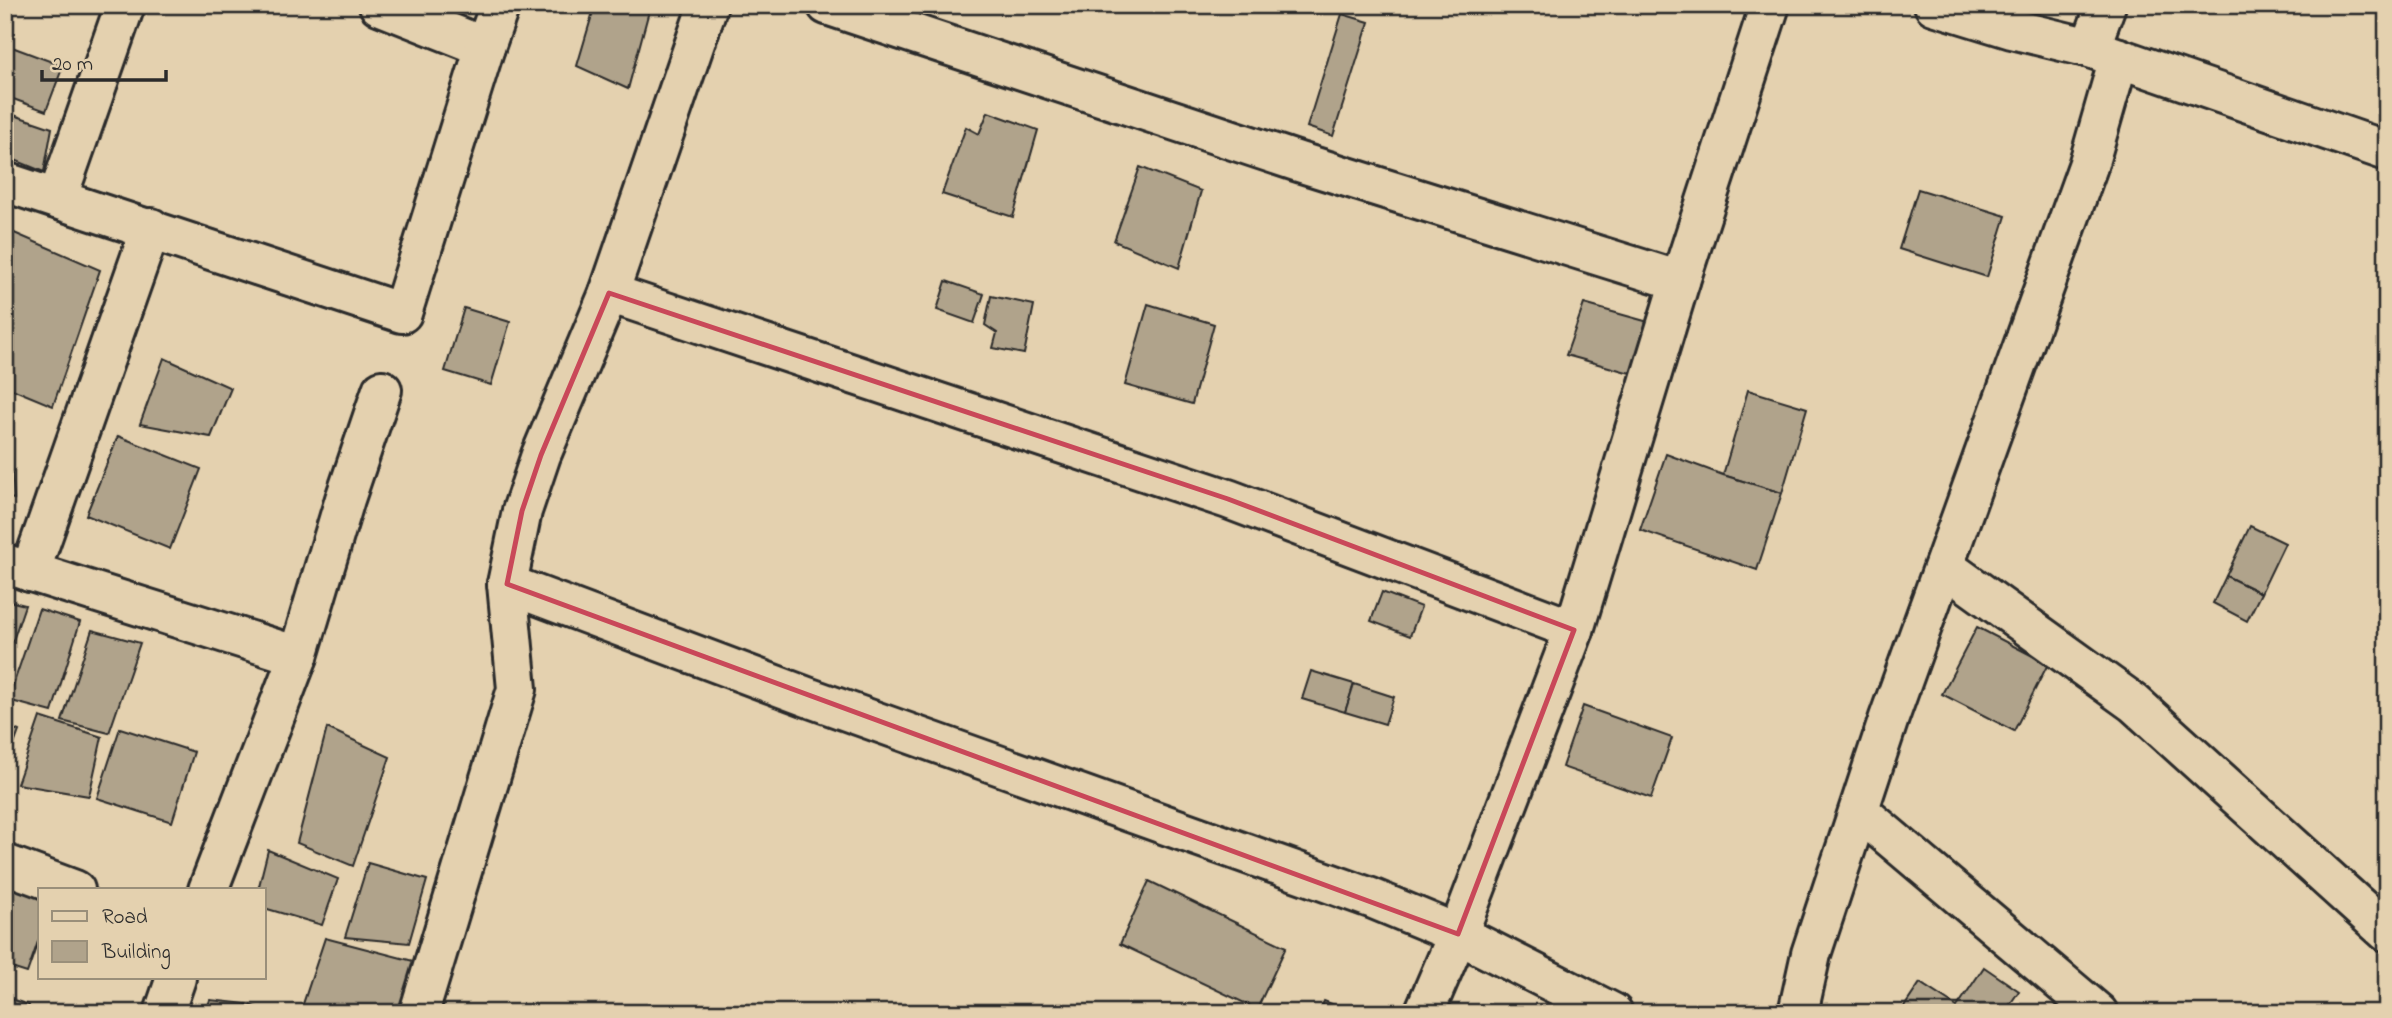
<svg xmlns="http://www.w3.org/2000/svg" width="2392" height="1018" viewBox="0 0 2392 1018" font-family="'Indie Flower',sans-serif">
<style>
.building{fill:#b0a38b;stroke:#2b2b2b;stroke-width:2}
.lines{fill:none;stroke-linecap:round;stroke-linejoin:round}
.street-casing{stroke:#2b2b2b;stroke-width:44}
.street{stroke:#e4d1af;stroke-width:38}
.marked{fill:none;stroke:#c94859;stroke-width:5;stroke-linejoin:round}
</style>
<rect width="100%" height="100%" fill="#e4d1af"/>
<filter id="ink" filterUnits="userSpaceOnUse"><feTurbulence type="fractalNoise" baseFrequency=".0143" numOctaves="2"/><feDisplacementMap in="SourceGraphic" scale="14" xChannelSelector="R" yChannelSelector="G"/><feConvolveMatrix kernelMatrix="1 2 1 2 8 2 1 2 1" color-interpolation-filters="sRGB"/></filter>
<g filter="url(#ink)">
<g class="building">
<polygon points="595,5 637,5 649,11 628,89 577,66"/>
<polygon points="1342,14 1369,22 1333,136 1307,127"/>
<polygon points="12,47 63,66 46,111 5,96 5,59"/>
<polygon points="5,112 52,128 44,172 5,156"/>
<polygon points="988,112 1038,130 1013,217 942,194 966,127 979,134"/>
<polygon points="1140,167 1201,191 1179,268 1114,241"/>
<polygon points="1918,189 2006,216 1987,277 1899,249"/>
<polygon points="5,229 100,270 53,406 5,386"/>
<polygon points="946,281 984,294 974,323 937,310"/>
<polygon points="991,296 1034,305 1024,354 993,348 997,333 985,325"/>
<polygon points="1148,304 1214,324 1192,404 1125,385"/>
<polygon points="1584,304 1652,323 1641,376 1566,355"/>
<polygon points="464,308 510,322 491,385 445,371"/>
<polygon points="164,358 231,388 211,437 140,424"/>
<polygon points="1748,390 1807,408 1782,493 1723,475"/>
<polygon points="5,432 10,435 14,499 5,497"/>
<polygon points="118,436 201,469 170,549 86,515"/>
<polygon points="1666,454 1723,475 1782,493 1757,570 1640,530"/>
<polygon points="2250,526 2285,543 2261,593 2226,576"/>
<polygon points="2226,576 2261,593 2247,621 2213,603"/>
<polygon points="1382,592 1421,607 1410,636 1371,621"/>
<polygon points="5,600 25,605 5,664"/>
<polygon points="39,609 80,622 52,712 8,700"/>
<polygon points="1977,627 2048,664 2014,731 1942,694"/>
<polygon points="92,630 140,643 109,733 62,721"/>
<polygon points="1311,671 1354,684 1345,712 1302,699"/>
<polygon points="1354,684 1394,697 1385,724 1345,712"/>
<polygon points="1583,706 1672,738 1651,798 1562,767"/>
<polygon points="40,717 102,737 89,796 17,784"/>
<polygon points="5,725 19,731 5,769"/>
<polygon points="120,728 194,752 172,822 97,798"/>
<polygon points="327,728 390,757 353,866 297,843"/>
<polygon points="268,850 338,879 322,925 264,908 264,890 258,890"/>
<polygon points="368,863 427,880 409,943 345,937"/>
<polygon points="5,875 40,890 40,936 27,973 5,966"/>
<polygon points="1149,881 1286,947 1257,1009 1120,944"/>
<polygon points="325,938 417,962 412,1013 300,1013"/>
<polygon points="1984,967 2019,991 2004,1013 1906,1013 1902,1010 1920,983 1957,1007"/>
<polygon points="5,997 29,1005 26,1013 5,1013"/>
<polygon points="210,1000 247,1004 244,1013 205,1013"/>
<polygon points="1324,1001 1355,1013 1319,1013"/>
<polygon points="247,1004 271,1013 244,1013"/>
</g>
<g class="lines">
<defs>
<g id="street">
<polyline points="379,5 485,47"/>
<polyline points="827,5 1299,162 1680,281"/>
<polyline points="1934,5 2012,29 2090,48 2387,151"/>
<polyline points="2090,48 2106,5"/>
<polyline points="5,182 402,313 485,47 500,5"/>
<polyline points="57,199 125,5"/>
<polyline points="609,293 1228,499 1574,630"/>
<polyline points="6,564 298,656"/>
<polyline points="1945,567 2134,703 2387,932"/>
<polyline points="30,572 151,228"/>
<polyline points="507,584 810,698 1371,898 1458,934 1613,1013"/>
<polyline points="1859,811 2098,1013"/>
<polyline points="5,864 75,890"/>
<polyline points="208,890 298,656 345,499 382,390"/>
<polyline points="164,1013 176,978"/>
<polyline points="419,1013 517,689 507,584 522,511 541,455 609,293 708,5"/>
<polyline points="1424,1013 1458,934 1574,630 1680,281 1770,5"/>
<polyline points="1798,1013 1811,954 1889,718 2088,166 2119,58"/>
</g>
</defs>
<use href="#street" class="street-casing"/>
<use href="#street" class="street"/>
</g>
</g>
<path class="marked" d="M 609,293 L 1228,499 L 1574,630 L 1458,934 L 507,584 L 522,511 L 541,455 Z"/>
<rect width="2392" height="1018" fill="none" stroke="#e4d1af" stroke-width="28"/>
<rect x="14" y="14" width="2364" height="990" fill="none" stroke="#2b2b2b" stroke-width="2.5" filter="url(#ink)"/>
<rect x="38" y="888" width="228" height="91" fill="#e4d1af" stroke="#9a8f7a" stroke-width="2"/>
<rect x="52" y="911" width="35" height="10" fill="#e4d1af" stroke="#9a8f7a" stroke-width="2"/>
<text x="102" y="923" font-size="21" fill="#2b2b2b">Road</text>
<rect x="52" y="941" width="35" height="21" fill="#b0a38b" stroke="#9a8f7a" stroke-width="2"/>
<text x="102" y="958" font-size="21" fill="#2b2b2b">Building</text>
<path d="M42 70v10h124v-10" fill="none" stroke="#2b2b2b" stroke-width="3.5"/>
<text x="52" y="70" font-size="21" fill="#2b2b2b" stroke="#e4d1af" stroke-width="5" paint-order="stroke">20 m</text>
</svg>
